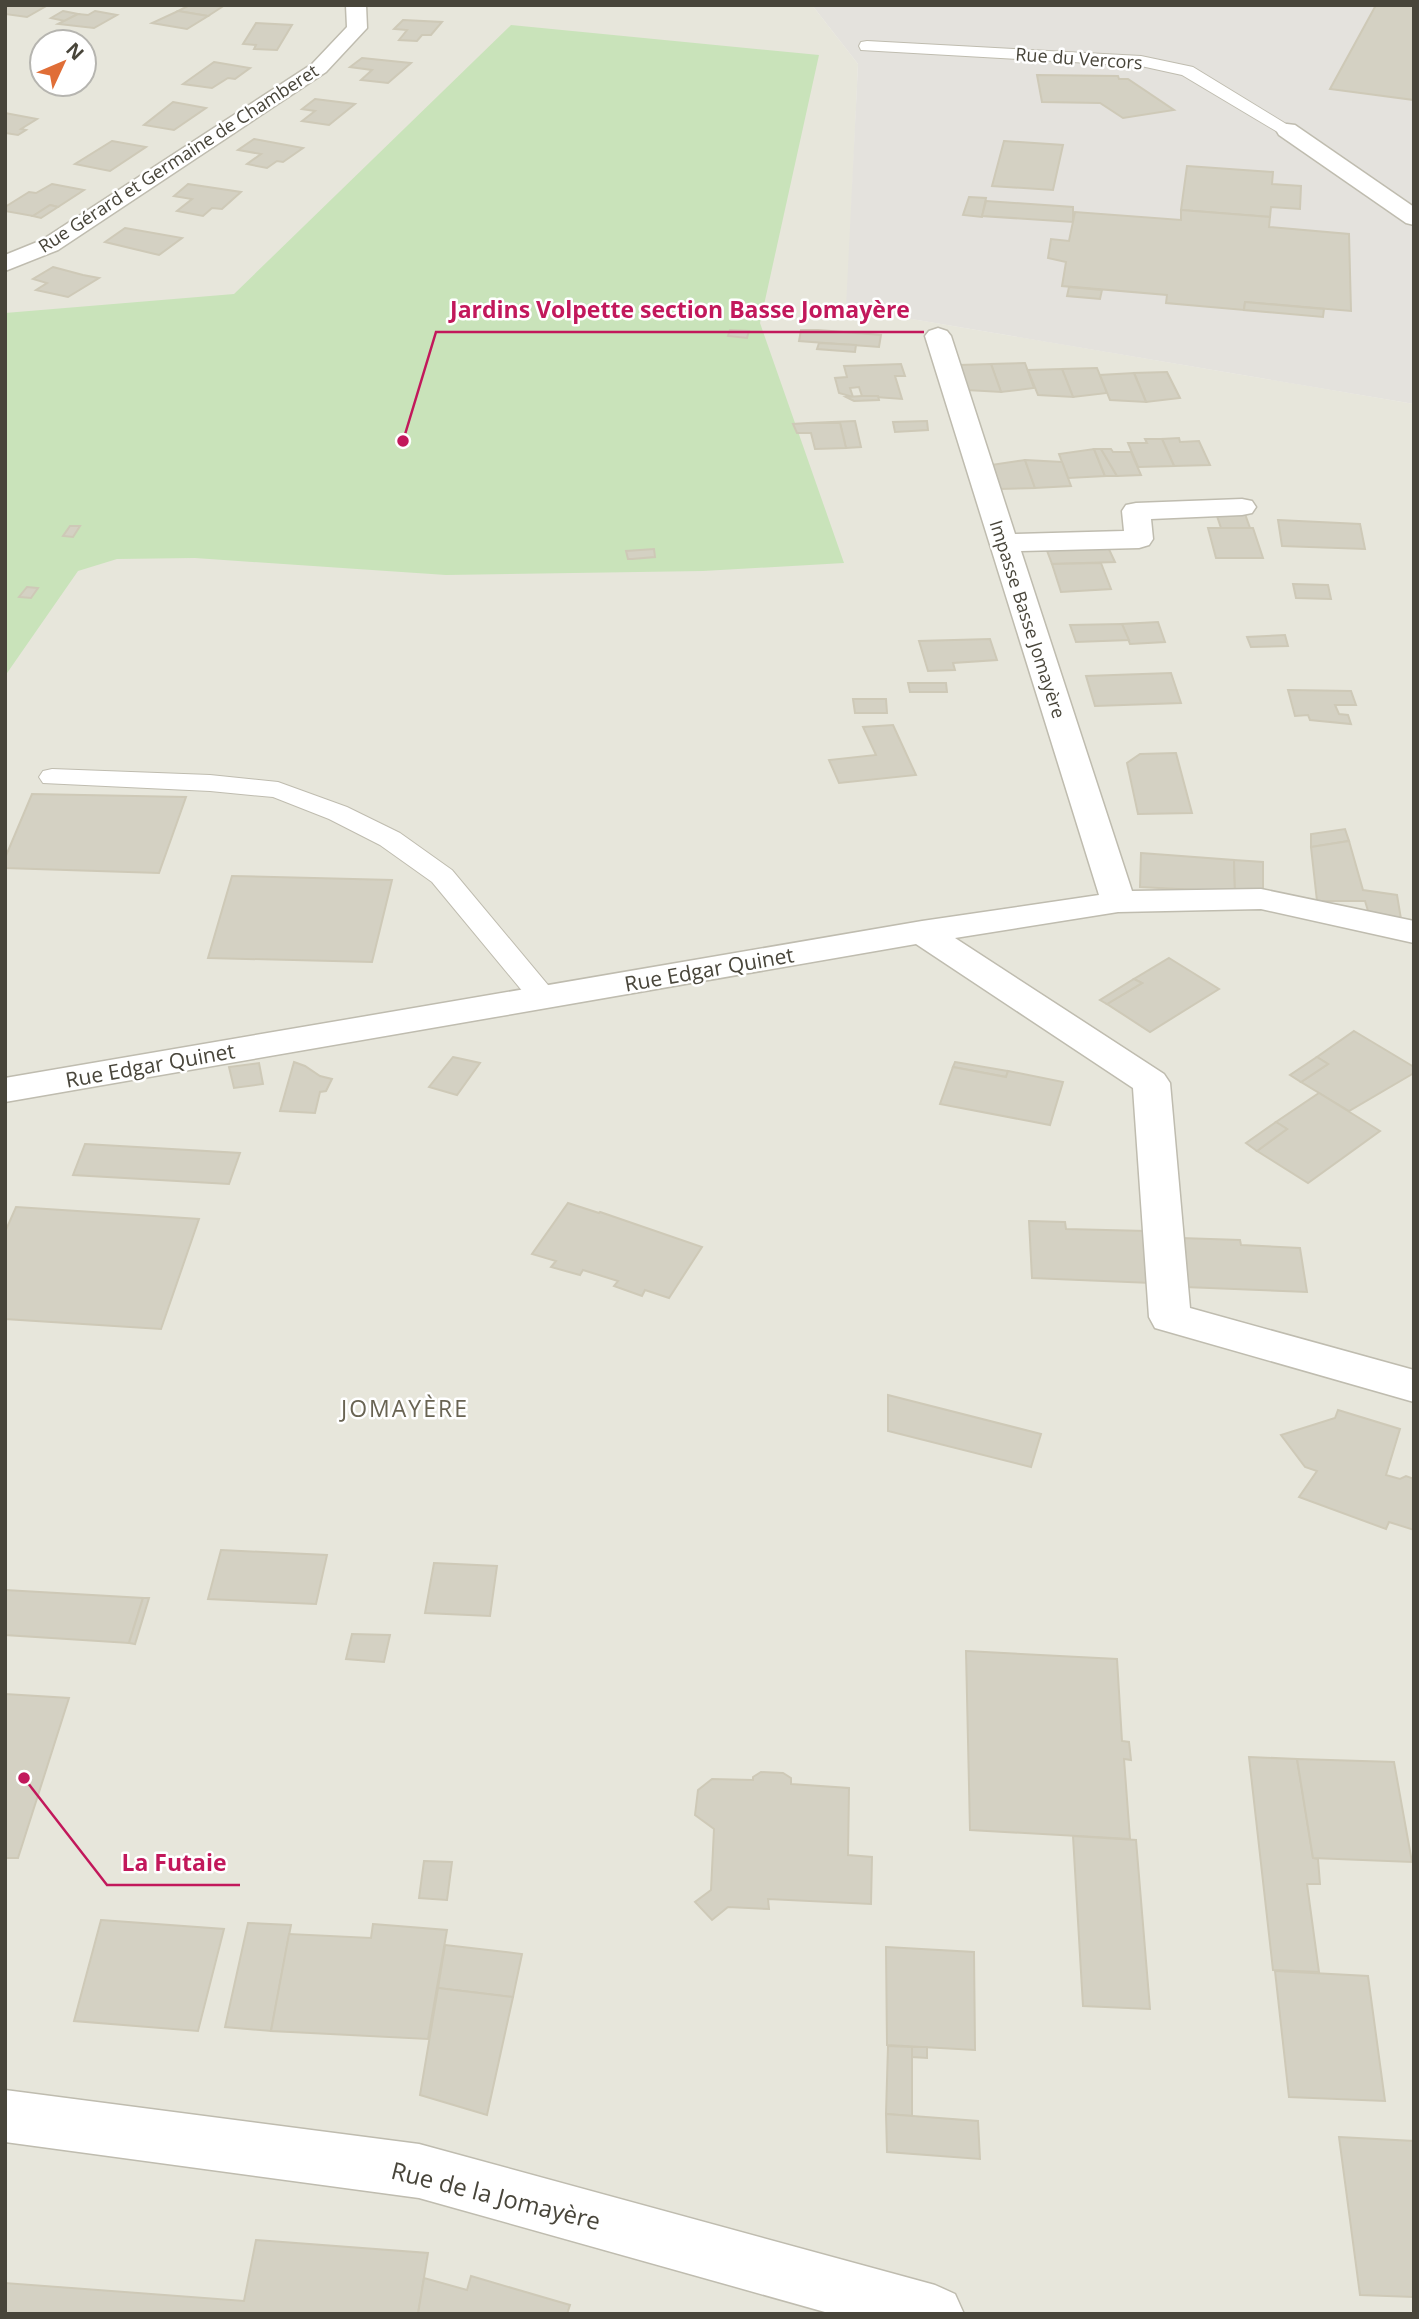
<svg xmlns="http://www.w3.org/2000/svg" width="1419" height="2319" viewBox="0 0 1419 2319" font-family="'Open Sans',sans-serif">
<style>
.residential{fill:#e7e6db;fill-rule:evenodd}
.industrial{fill:#e4e2dd}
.green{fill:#c9e3ba}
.building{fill:#d4d1c3;stroke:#cec9b7;stroke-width:2}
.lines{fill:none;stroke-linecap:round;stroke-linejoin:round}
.lane-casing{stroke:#bfbcaf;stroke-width:2}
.street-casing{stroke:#bfbcaf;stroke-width:3}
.lane{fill:#fff;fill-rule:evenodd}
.street{fill:#fff;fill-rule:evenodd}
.labels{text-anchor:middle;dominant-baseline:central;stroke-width:5;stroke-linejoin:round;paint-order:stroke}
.far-street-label{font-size:18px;fill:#48453a;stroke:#fff}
.street-label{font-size:21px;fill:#48453a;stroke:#fff}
.neighbourhood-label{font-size:23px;letter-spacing:2px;fill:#696453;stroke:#fff}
.near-street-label{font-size:24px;fill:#48453a;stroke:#fff}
.leader{fill:none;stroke:#c2185b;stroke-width:2.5}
.callout-dot{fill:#c2185b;stroke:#fff;stroke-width:2.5}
.callout-label{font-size:23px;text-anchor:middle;font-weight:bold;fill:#c2185b;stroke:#fff;stroke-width:5;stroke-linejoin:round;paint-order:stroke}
</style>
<rect width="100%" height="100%" fill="#f4f3ec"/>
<path class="residential" d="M 5,5 L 812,5 L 858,64 L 847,308 L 1414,404 L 1414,2314 L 5,2314 ZM 42,42 L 84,42 L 84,84 L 42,84 Z"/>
<polygon class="industrial" points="812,5 1414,5 1414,404 846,308 858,64"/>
<polygon class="green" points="511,25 819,55 760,323 844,563 703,571 446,575 195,558 117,559 78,571 5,676 5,313 234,294"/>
<g class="building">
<polygon points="7,5 48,5 27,17 5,14"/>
<polygon points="225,5 208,16 178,11 186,7 182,5"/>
<polygon points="1376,5 1414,5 1414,100 1330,89"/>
<polygon points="63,11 78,14 65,21 51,18"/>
<polygon points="95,11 117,15 94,28 58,24 78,14 88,15"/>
<polygon points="178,11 208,16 187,29 152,23"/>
<polygon points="403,20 442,22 431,35 422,35 417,41 399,40 407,30 394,29"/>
<polygon points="256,23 292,25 277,50 254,49 256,45 243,44"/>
<polygon points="362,58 411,63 388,83 361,80 372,70 350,67"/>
<polygon points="214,62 250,68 235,79 228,78 212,88 183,84"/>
<polygon points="1037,75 1118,76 1119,79 1128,79 1174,110 1123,118 1100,103 1042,102"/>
<polygon points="315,99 355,104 329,125 302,121 315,111 302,109"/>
<polygon points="173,102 206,108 174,130 144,125"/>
<polygon points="5,113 37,119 21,129 26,130 18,135 5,133"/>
<polygon points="254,139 303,148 283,162 277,161 267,168 247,164 261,154 238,150"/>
<polygon points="112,141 146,147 110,171 75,164"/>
<polygon points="1004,141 1063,145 1053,190 992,186"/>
<polygon points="1187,166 1273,172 1272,184 1301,186 1300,209 1271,207 1270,217 1181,210"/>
<polygon points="52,184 84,190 58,207 50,205 33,216 5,211 5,207 29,192 36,193"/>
<polygon points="188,184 241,192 222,209 212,208 203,216 177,211 192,199 174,196"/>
<polygon points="969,197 986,198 982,217 963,215"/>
<polygon points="986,201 1073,207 1073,222 982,216"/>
<polygon points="50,205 58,207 41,218 33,216"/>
<polygon points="1181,210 1270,217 1269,227 1349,234 1351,311 1245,302 1244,310 1166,303 1167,295 1062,286 1066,262 1048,258 1051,239 1069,241 1075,212 1181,220"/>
<polygon points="125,228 182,238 159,255 105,242"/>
<polygon points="53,267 83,275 99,278 68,297 36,290 47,283 33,279"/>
<polygon points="1069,287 1102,290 1100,299 1067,296"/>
<polygon points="1245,302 1324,309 1323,317 1244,310"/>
<polygon points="730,330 749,331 747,338 728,336"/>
<polygon points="801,330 818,330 881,335 879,347 799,341"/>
<polygon points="819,343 856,345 855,352 817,349"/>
<polygon points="1025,363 1034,388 1001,392 991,364"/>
<polygon points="901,364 905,376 895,376 902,399 862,396 859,387 850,388 853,397 839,393 835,378 847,377 844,366"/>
<polygon points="991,364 1001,392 967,390 960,365"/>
<polygon points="1097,368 1107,393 1073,397 1062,369"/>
<polygon points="1062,369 1073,397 1038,395 1028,370"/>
<polygon points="1167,372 1180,398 1146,402 1134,373"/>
<polygon points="1134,373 1146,402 1110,400 1100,375"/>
<polygon points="862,396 878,396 879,400 854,401 846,397"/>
<polygon points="855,421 861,447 846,448 840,423 808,423"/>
<polygon points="927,421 928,430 895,432 893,422"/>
<polygon points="808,423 840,423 846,448 815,449 811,433 797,433 793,424"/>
<polygon points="1179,438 1180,442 1199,441 1210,465 1174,466 1162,439"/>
<polygon points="1145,439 1162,439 1174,466 1138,467 1128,443 1147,443"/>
<polygon points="1094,449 1105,476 1068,478 1059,454"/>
<polygon points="1094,449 1101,449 1117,476 1105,476"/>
<polygon points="1101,449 1111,449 1113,452 1131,452 1141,475 1117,476"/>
<polygon points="1025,460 1035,488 999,489 991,465"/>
<polygon points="1025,460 1062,462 1071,486 1035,488"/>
<polygon points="1216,513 1245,514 1250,528 1221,528"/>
<polygon points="1278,520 1360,524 1365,549 1282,546"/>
<polygon points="70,526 80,526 73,537 63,536"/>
<polygon points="1208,528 1253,528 1263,558 1216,558"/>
<polygon points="1107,545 1115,562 1052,564 1046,548"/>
<polygon points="654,549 655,557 632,559 628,559 626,551"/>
<polygon points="1101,563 1111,589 1061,592 1052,564"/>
<polygon points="1293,584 1328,585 1331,599 1296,598"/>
<polygon points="27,587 38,588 31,598 19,597"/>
<polygon points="1158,622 1165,642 1130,644 1122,624"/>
<polygon points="1122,624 1129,640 1076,642 1070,625"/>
<polygon points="1285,635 1288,646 1251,647 1247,637"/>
<polygon points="990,639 997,660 953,663 955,670 928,671 919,641"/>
<polygon points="1171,673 1181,703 1095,706 1086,676"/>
<polygon points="908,683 946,683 947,692 910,692"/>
<polygon points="1288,690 1351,691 1356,705 1335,705 1339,714 1348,715 1351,724 1310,720 1308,715 1295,716"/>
<polygon points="853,699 886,699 887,713 855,713"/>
<polygon points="893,725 916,775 839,783 829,760 876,755 863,727"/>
<polygon points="1176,753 1192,813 1138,814 1127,763 1140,754"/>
<polygon points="32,794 186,797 159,873 5,868 5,858"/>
<polygon points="1345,829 1349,841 1311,847 1311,834"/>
<polygon points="1349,841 1363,890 1397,895 1401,919 1369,914 1365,901 1317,901 1311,847"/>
<polygon points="1141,853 1234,860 1235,892 1140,887"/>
<polygon points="1234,860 1263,862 1263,895 1235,892"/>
<polygon points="232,876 392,880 372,962 208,958"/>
<polygon points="1169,958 1219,989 1150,1032 1107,1004 1142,983 1134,979"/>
<polygon points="1134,979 1142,983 1107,1004 1100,1000"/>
<polygon points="1354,1031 1414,1067 1414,1073 1349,1111 1301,1082 1328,1064 1317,1057"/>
<polygon points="453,1057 480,1063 457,1095 429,1087"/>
<polygon points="1317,1057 1328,1064 1301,1082 1290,1075"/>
<polygon points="294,1062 305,1066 320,1076 332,1079 326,1091 320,1092 315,1113 280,1111"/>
<polygon points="955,1062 1008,1071 1006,1077 953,1067"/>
<polygon points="259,1063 263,1084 234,1088 229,1067"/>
<polygon points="953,1067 1006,1077 1008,1071 1063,1082 1050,1125 940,1104"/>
<polygon points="1319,1093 1380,1131 1308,1183 1257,1151 1287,1129 1276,1122"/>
<polygon points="1276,1122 1287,1129 1257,1151 1246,1143"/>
<polygon points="85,1144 240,1153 229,1184 73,1175"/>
<polygon points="568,1203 599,1213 600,1212 702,1247 669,1298 645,1290 642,1296 614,1286 618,1281 583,1270 580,1275 551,1267 556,1261 532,1254"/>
<polygon points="16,1207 199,1219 161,1329 5,1319 5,1232"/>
<polygon points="1029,1221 1065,1222 1066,1229 1146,1231 1151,1283 1032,1278"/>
<polygon points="1180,1238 1240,1240 1241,1245 1300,1248 1307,1292 1185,1287"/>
<polygon points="888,1395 1041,1434 1031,1467 888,1431"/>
<polygon points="1338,1410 1400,1429 1386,1475 1400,1479 1406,1476 1414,1479 1414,1530 1389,1522 1386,1529 1299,1497 1317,1471 1305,1467 1281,1435 1335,1418"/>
<polygon points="221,1550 327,1555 316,1604 208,1599"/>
<polygon points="434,1563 497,1566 490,1616 425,1613"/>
<polygon points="5,1590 143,1598 129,1643 5,1635"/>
<polygon points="143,1598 149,1598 135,1644 129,1643"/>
<polygon points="352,1634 390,1635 384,1662 346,1659"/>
<polygon points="966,1651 1117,1659 1122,1741 1129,1742 1131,1760 1124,1759 1130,1839 970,1830"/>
<polygon points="5,1694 69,1698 18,1858 5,1858"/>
<polygon points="1249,1757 1297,1759 1313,1858 1318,1859 1320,1884 1307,1884 1319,1972 1273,1970"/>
<polygon points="1297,1759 1394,1762 1412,1862 1313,1858"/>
<polygon points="761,1772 783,1773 791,1778 791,1784 849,1788 848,1855 872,1857 871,1904 768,1899 769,1909 728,1907 712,1920 695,1902 711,1890 714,1829 695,1815 698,1790 712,1779 753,1780 753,1777"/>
<polygon points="1073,1836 1136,1840 1150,2009 1083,2006"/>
<polygon points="424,1861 452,1862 447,1900 419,1898"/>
<polygon points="101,1920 224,1929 198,2031 74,2021"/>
<polygon points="248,1923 291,1925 271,2031 225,2027"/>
<polygon points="373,1924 447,1930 428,2039 271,2031 289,1934 371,1938"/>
<polygon points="445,1945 522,1954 513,1997 438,1988"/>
<polygon points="886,1947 974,1952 975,2050 887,2045"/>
<polygon points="1275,1971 1368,1976 1385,2101 1289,2097"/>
<polygon points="438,1988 513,1997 487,2115 420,2095"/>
<polygon points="888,2046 912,2047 912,2116 886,2114"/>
<polygon points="912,2047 927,2047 927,2058 912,2057"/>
<polygon points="886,2114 978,2121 980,2159 887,2152"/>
<polygon points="1339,2137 1414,2141 1414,2297 1360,2295"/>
<polygon points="256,2240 428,2253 418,2314 5,2314 5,2283 244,2301"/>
<polygon points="471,2276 570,2305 567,2314 418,2314 424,2278 467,2290"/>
</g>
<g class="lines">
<defs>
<g id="lane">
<polygon points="867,41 1141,56 1193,67 1296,130 1293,134 1281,134 1182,75 1141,66 861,50 859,46 861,42"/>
<polygon points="52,769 210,775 278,782 347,807 400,833 452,870 558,997 553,1004 543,1006 533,1004 432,882 380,845 329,819 273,797 210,791 43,783 39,777 43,771"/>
</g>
<g id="street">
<polygon points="346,5 366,5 367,28 326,72 58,250 5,271 5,255 42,240 312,64 347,27"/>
<polygon points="1287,124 1295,125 1414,207 1414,225 1406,223 1279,135 1276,130 1279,125"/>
<polygon points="938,328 947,331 951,336 1015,534 1124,531 1122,511 1126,505 1136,503 1242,499 1252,501 1256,507 1252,513 1242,515 1151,519 1153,539 1149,545 1139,548 1021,551 1132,891 1261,889 1414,921 1414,943 1261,909 1118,912 955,938 1164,1074 1170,1083 1190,1308 1414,1370 1414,1402 1155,1328 1149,1317 1133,1088 916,944 5,1102 5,1078 922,921 1099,895 925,336 929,331"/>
<polygon points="5,2090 419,2144 935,2285 955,2294 964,2314 832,2314 419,2198 5,2142"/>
</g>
</defs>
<use href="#lane" class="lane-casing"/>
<use href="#street" class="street-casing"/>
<use href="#lane" class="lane"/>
<use href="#street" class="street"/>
</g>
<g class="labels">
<g class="far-street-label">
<text transform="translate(1079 58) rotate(4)">Rue du Vercors</text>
<text transform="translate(178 158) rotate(-33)">Rue Gérard et Germaine de Chamberet</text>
<text transform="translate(1028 619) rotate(72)">Impasse Basse Jomayère</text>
</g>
<g class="street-label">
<text transform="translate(709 969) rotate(-10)">Rue Edgar Quinet</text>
<text transform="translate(150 1065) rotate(-10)">Rue Edgar Quinet</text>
</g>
<g class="neighbourhood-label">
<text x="405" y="1408">JOMAYÈRE</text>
</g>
<g class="near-street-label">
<text transform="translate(496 2195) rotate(14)">Rue de la Jomayère</text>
</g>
</g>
<path class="leader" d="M403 441L436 332H924M24 1778L107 1885H240"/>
<g class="callout-dot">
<circle cx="403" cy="441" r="7"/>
<circle cx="24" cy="1778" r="7"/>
</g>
<g class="callout-label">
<text x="680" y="318">Jardins Volpette section Basse Jomayère</text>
<text x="174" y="1871">La Futaie</text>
</g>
<rect width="1419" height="2319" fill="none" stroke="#48453a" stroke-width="14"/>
<g transform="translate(63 63) rotate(46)"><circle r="33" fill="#ffffff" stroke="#b6b5b0" stroke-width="2"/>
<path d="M0-5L12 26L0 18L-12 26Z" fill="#e06e37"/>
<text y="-10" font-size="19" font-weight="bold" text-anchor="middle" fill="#48453a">N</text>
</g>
</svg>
